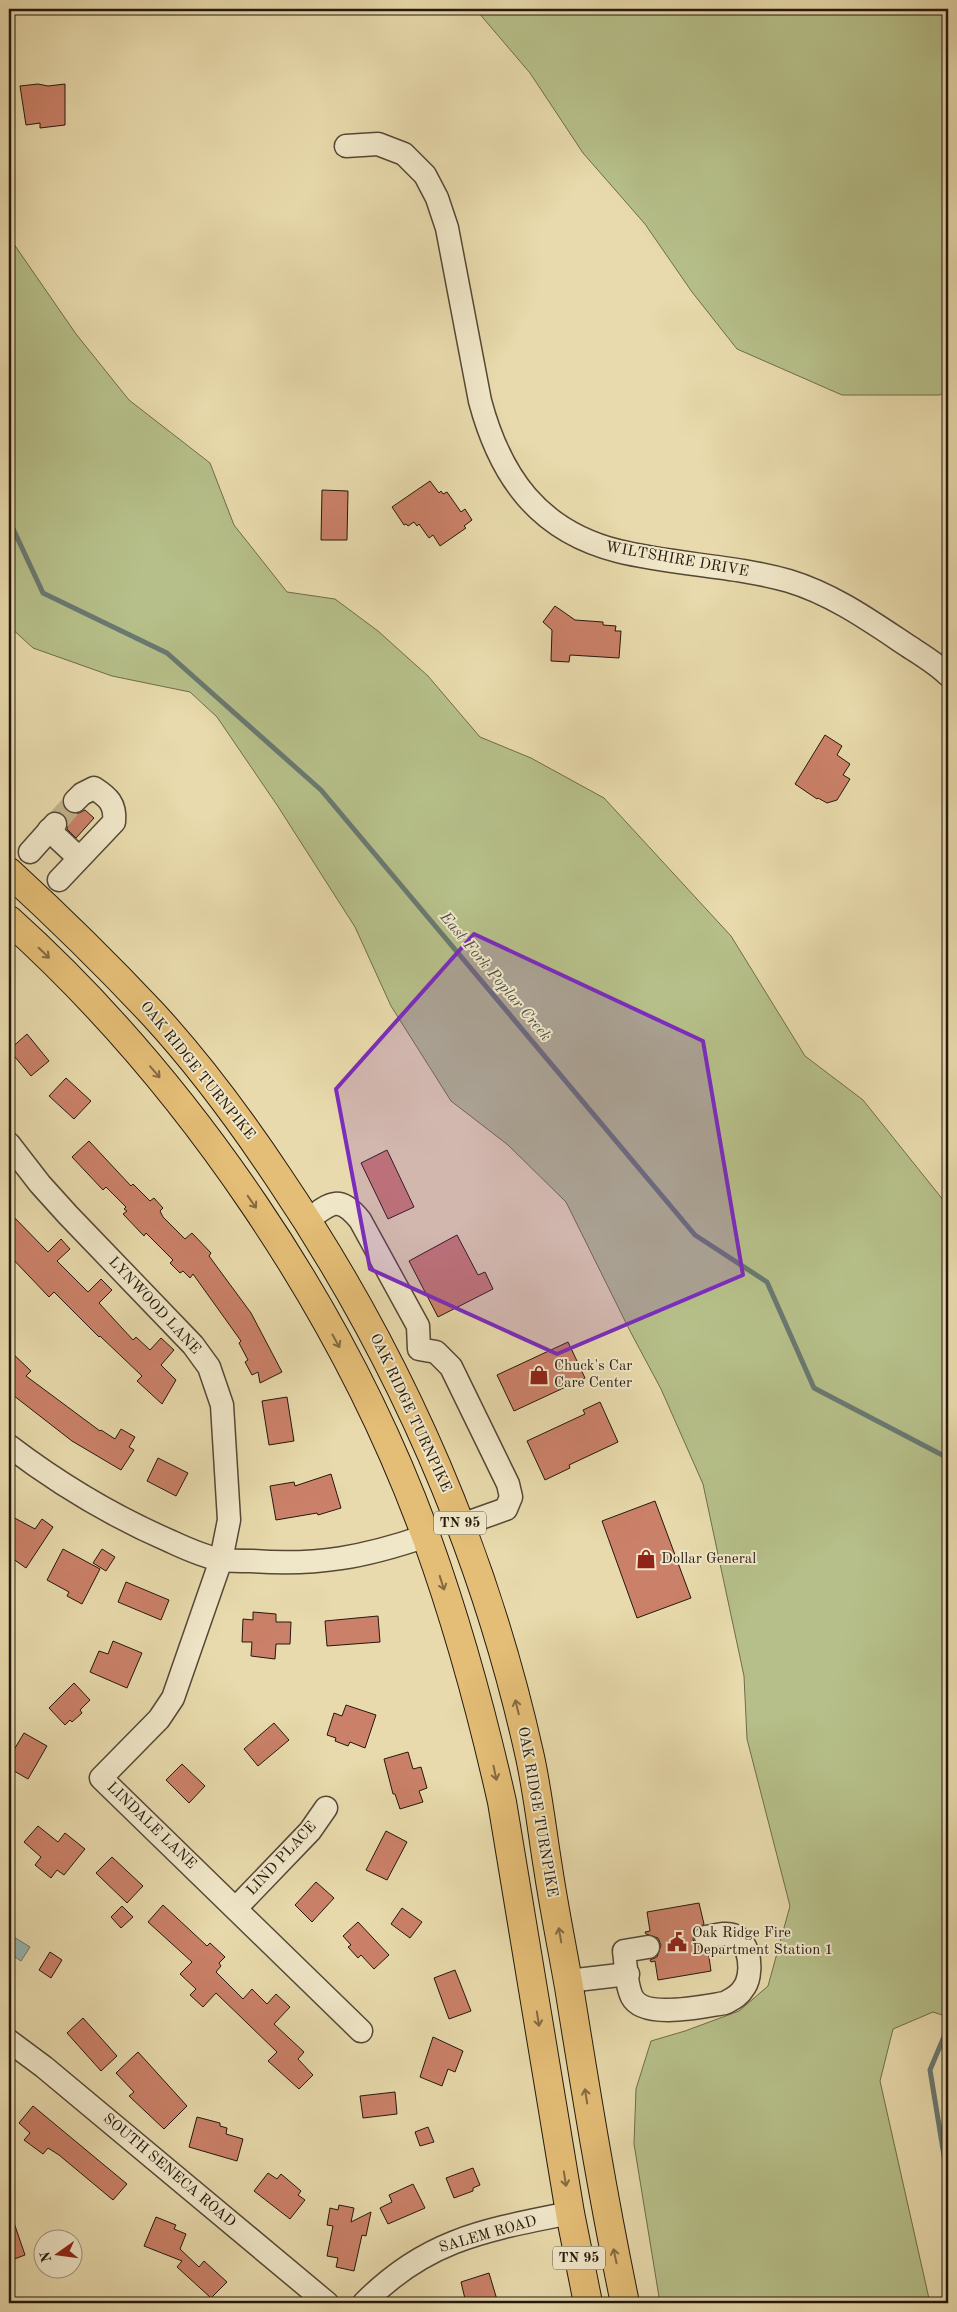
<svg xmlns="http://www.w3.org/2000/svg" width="957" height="2312" viewBox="0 0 957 2312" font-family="'Old Standard TT',serif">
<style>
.green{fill:#b6bf89;stroke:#6d6c4b}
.water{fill:#99b9b3;stroke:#6a7971}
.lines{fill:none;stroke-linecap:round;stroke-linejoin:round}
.stream{stroke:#6a7971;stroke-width:5}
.building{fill:#cb8169;stroke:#24180d}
.minor-tunnel{stroke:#c1b38c;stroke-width:22;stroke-dasharray:22 11;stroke-linecap:butt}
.minor-casing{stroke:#554835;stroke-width:25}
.highway-casing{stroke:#24180d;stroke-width:30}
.minor{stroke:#f0e7c9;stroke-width:22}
.highway{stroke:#e4bd76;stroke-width:28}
.oneway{stroke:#846a42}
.marked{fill:#7b2cbf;fill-opacity:0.2;stroke:#7b2cbf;stroke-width:4;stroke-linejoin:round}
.labels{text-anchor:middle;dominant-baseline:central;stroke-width:4;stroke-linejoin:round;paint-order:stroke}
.shield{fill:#f0e7c9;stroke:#615645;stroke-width:1}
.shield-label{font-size:14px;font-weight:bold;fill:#24180d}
.street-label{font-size:15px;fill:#24180d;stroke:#f0e7c9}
.poi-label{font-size:15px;fill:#24180d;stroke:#f0e7c9;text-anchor:start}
.water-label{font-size:16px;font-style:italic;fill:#4d5047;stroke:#f0e7c9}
</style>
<rect width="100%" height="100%" fill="#e8daac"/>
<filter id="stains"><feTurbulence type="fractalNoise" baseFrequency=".004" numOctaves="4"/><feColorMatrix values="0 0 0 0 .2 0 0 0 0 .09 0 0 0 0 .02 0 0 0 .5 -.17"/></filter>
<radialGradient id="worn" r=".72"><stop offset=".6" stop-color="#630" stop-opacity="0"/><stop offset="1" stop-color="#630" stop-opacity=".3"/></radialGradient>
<g class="green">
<polygon points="470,9 948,9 948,390 940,395 842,395 737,349 692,292 645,224 583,153 530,73 478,12"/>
<polygon points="9,237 76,334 129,400 210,463 234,525 287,592 335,599 378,631 428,676 480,737 531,758 604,798 731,936 805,1056 863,1100 948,1206 948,2017 933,2012 893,2029 880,2081 930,2303 660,2303 634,2144 636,2089 651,2041 685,2031 739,2011 768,1986 790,1906 747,1739 744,1676 703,1484 661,1389 630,1331 566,1202 508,1145 451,1101 391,1006 355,927 277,805 217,717 190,692 112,676 33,648 9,626"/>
</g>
<polygon class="water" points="9,1934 30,1947 21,1961 9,1953"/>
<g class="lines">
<g class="stream">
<polyline points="9,520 43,593 167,653 321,790 695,1235 767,1282 814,1388 948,1458"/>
<polyline points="948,2027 930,2070 948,2180"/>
</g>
</g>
<g class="building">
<polygon points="38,84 48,86 65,84 65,125 40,128 40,123 26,125 20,86"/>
<polygon points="430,481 439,493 441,491 443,494 447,492 461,512 465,509 472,520 464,526 466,528 440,546 433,535 429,538 419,524 417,526 414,522 408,526 406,524 404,525 392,507"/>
<polygon points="322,490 348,491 347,540 321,540"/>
<polygon points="555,606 575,620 603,622 603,625 616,626 615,631 621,631 619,658 570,655 569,662 551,661 552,630 543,622"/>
<polygon points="825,735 842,746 837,755 850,764 843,775 850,779 837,800 827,803 818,798 817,799 795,784"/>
<polygon points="63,805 71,813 79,813 85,810 94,818 76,838 67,829 68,820 64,815 58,811"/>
<polygon points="27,1034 49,1061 31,1076 9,1050"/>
<polygon points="66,1078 91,1101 74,1119 49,1096"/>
<polygon points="89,1141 131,1186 133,1184 150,1201 154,1198 163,1208 160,1211 163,1217 185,1239 192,1233 211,1253 209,1256 251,1313 282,1372 260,1383 258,1372 252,1375 245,1362 248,1360 239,1343 241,1341 193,1274 190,1278 183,1271 180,1273 170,1263 173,1260 146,1233 144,1236 123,1214 127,1211 124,1209 126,1207 106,1187 103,1190 72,1157"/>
<polygon points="387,1150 414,1207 388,1219 361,1163"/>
<polygon points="9,1212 48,1252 61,1239 70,1249 57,1261 88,1292 101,1279 112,1290 99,1303 133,1340 136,1337 150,1350 161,1338 174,1350 161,1365 176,1380 162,1404 137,1381 142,1376 100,1336 99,1337 54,1292 49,1297 9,1255"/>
<polygon points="457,1235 478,1275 485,1272 493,1289 438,1317 409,1261"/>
<polygon points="568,1342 585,1378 514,1411 497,1375"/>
<polygon points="9,1350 31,1371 26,1376 100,1431 101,1430 115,1439 121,1429 135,1437 129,1447 134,1450 121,1470 72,1441 9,1392"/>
<polygon points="287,1397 294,1441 269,1445 262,1401"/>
<polygon points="600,1402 618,1442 569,1465 570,1468 545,1480 527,1441 585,1414 583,1410"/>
<polygon points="158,1458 188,1473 176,1496 147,1481"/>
<polygon points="331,1474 341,1508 318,1515 317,1513 276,1520 270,1486 294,1482 295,1486"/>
<polygon points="655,1501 691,1598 637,1618 602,1521"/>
<polygon points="9,1515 35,1529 42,1519 53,1527 26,1568 9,1556"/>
<polygon points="63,1549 100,1569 82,1604 67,1596 69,1592 47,1580"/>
<polygon points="102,1549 115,1557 106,1571 93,1563"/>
<polygon points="126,1582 169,1600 161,1620 118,1602"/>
<polygon points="253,1612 276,1614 276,1622 291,1622 290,1644 276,1644 275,1659 251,1656 252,1642 242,1642 243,1619 253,1620"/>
<polygon points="378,1616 380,1642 327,1646 325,1621"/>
<polygon points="113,1641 142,1653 127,1688 90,1672 99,1651 108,1654"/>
<polygon points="74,1683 90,1700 80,1710 82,1713 72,1722 70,1720 65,1725 49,1708"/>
<polygon points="346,1705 376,1715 365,1748 350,1742 348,1746 335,1741 336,1738 327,1735 334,1713 342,1716"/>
<polygon points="274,1723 289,1740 258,1766 244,1749"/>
<polygon points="24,1733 47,1746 28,1779 9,1768 9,1758"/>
<polygon points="408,1752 413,1769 421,1767 427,1788 419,1791 423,1802 400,1809 395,1794 393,1794 384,1759"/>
<polygon points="182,1764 205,1786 189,1803 166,1780"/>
<polygon points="38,1826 58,1842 65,1833 85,1849 64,1875 57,1870 51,1878 35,1865 41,1857 24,1842"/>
<polygon points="386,1831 407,1842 387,1880 366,1870"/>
<polygon points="112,1857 143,1886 127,1903 96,1873"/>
<polygon points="316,1882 334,1898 312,1922 295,1905"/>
<polygon points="699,1903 704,1924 694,1932 693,1940 701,1949 708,1950 711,1971 658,1980 655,1961 651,1962 650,1960 657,1957 661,1945 658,1938 646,1934 645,1932 650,1931 647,1912"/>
<polygon points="163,1905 207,1946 210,1943 225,1957 219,1963 221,1966 216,1972 243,1999 252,1989 267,2004 276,1994 290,2007 274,2024 304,2052 298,2059 313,2075 299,2089 268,2061 277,2052 216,1993 203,2007 190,1995 196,1989 180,1974 192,1962 148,1922"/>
<polygon points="122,1906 133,1917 121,1928 111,1917"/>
<polygon points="402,1908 422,1922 410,1938 391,1924"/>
<polygon points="358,1922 389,1955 374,1969 361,1955 358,1958 348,1947 351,1945 343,1936"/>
<polygon points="50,1952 62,1960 51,1978 39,1970"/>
<polygon points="455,1970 471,2011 449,2019 434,1978"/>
<polygon points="83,2018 117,2056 101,2071 67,2033"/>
<polygon points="433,2037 463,2051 455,2072 448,2069 442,2086 420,2077"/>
<polygon points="138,2052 187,2106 164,2129 129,2096 134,2092 116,2073"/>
<polygon points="395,2092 397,2114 363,2118 360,2096"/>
<polygon points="33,2106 127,2184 113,2200 59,2155 48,2148 43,2154 24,2140 30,2133 19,2123"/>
<polygon points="197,2117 220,2123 220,2126 227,2128 226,2134 243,2139 237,2161 189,2147"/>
<polygon points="428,2127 434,2142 420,2146 415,2132"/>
<polygon points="473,2168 480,2185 473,2188 473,2191 454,2198 446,2178"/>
<polygon points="268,2173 277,2179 281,2174 301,2191 298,2195 305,2200 290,2219 254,2191"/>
<polygon points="413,2184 425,2208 388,2224 380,2208 392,2202 389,2195"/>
<polygon points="339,2205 354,2208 351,2222 371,2212 366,2236 362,2235 354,2271 336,2267 338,2258 327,2256 333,2226 327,2225 330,2208 338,2210"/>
<polygon points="9,2214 11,2214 25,2255 9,2261"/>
<polygon points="156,2217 176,2225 174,2229 186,2234 180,2249 199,2267 204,2261 227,2282 211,2298 177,2267 182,2261 144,2246"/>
<polygon points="489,2273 498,2303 466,2303 461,2282"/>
</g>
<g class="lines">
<polyline class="minor-tunnel" points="55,824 75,801"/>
<defs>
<g id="minor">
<path d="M 346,146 L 378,144 L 404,154 L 425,175 L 437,198 L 447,228 L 480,401 C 500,476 538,531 618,551 C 674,565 733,565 789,581 C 832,594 869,620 905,644 C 920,654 936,663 948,675"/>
<polyline points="49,830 79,858"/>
<polyline points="30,852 55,824"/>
<path d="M 59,880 L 114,822 C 116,804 108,797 94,788 L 82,794 L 75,801"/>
<polyline points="9,1144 40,1184 68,1215 193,1345 209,1367 222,1405 229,1520 221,1560 173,1698 159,1719 101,1778 361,2031"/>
<path d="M 308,1220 C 331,1202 339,1195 360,1220 L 418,1326 L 419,1349 L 436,1352 L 451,1367 L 508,1484 L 511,1497 L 506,1509 L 461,1525"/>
<path d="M 9,1446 C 59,1484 114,1517 172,1542 C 187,1549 205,1557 222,1560 C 231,1561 242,1561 252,1561 C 317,1566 365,1557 426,1536"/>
<polyline points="236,1908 310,1831 326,1808"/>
<path d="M 648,1947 L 624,1951 C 626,1965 626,1985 632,1997 C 644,2020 705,2006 725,2003 C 732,1999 739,1996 743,1989 C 754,1976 751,1941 733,1935 C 725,1932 714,1936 706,1937"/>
<polyline points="568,1981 628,1974"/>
<polyline points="9,2041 44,2067 327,2303"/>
<path d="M 364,2303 C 427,2239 486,2230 570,2213"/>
</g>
<g id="highway">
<path d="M 9,872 C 58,917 106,964 152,1013 C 199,1064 241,1121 279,1178 C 398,1354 484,1549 530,1757 C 538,1794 542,1831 548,1868 C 554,1908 562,1947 569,1987 C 586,2093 603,2198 625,2303"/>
<path d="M 9,920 C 188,1081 345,1312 427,1539 C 458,1625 482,1713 502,1802 L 570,2213 L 588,2303"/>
</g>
</defs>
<use href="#minor" class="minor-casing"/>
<use href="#highway" class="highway-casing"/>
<use href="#minor" class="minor"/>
<use href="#highway" class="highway"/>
</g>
<defs><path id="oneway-shaft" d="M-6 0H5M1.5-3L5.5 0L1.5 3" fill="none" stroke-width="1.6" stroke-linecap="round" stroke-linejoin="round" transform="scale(1.25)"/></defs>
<g class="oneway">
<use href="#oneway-shaft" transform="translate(44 953) rotate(44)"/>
<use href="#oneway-shaft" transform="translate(155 1072) rotate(49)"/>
<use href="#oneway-shaft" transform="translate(252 1202) rotate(55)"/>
<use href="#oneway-shaft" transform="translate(336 1341) rotate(61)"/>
<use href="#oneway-shaft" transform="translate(442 1583) rotate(72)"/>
<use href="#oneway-shaft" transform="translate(517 1707) rotate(-104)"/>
<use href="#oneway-shaft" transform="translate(495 1773) rotate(78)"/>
<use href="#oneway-shaft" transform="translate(560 1935) rotate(-100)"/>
<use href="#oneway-shaft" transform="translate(538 2019) rotate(81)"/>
<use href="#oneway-shaft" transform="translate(586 2096) rotate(-99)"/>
<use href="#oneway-shaft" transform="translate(565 2179) rotate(81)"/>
<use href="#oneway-shaft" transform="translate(615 2256) rotate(-102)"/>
</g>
<path class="marked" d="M 474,934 L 703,1041 L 743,1275 L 557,1354 L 370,1269 L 336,1089 Z"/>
<defs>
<symbol id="shop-bare" viewBox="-9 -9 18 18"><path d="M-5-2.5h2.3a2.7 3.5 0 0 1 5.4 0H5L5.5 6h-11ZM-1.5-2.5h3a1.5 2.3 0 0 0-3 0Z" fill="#8f2418" stroke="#f0e7c9" stroke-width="2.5" paint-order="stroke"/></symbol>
<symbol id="civic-bare" viewBox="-9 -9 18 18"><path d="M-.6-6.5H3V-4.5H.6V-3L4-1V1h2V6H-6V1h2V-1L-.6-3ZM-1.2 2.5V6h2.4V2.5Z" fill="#8f2418" stroke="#f0e7c9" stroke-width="2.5" paint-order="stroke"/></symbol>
</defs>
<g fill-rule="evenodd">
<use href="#shop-bare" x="525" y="1361" width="28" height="28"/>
<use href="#shop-bare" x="632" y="1545" width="28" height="28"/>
<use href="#civic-bare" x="663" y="1928" width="28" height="28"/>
</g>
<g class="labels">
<g class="shield">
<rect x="434" y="1511.5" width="52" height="23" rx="4"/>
<rect x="553" y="2246.5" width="52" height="23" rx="4"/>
</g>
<g class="shield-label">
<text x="460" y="1523">TN 95</text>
<text x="579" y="2258">TN 95</text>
</g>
<g class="street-label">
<text transform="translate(677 560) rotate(10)">WILTSHIRE DRIVE</text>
<text transform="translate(197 1071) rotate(51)">OAK RIDGE TURNPIKE</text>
<text transform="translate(154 1306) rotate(47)">LYNWOOD LANE</text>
<text transform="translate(410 1413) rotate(65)">OAK RIDGE TURNPIKE</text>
<text transform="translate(537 1812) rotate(80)">OAK RIDGE TURNPIKE</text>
<text transform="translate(151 1826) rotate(44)">LINDALE LANE</text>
<text transform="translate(282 1859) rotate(-47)">LIND PLACE</text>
<text transform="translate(169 2171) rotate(40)">SOUTH SENECA ROAD</text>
<text transform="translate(488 2235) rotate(-16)">SALEM ROAD</text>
</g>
<g class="poi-label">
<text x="554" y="1366">Chuck's Car<tspan x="554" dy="17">Care Center</tspan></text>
<text x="661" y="1559">Dollar General</text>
<text x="692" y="1933">Oak Ridge Fire<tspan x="692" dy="17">Department Station 1</tspan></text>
</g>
<g class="water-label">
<text transform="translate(495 977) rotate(50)">East Fork Poplar Creek</text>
</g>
</g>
<rect width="957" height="2312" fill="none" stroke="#e8daac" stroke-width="30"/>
<rect x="10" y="10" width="937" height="2292" fill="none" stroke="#24180d" stroke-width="2.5"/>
<rect x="15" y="15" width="927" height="2282" fill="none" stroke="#24180d"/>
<g transform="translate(58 2254) rotate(256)"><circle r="24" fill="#f0e7c9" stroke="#9e947e"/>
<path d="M0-4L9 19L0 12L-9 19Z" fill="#8f2418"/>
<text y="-8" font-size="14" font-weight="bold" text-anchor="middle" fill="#24180d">N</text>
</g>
<rect width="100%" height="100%" filter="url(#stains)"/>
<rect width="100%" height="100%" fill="url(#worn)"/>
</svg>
